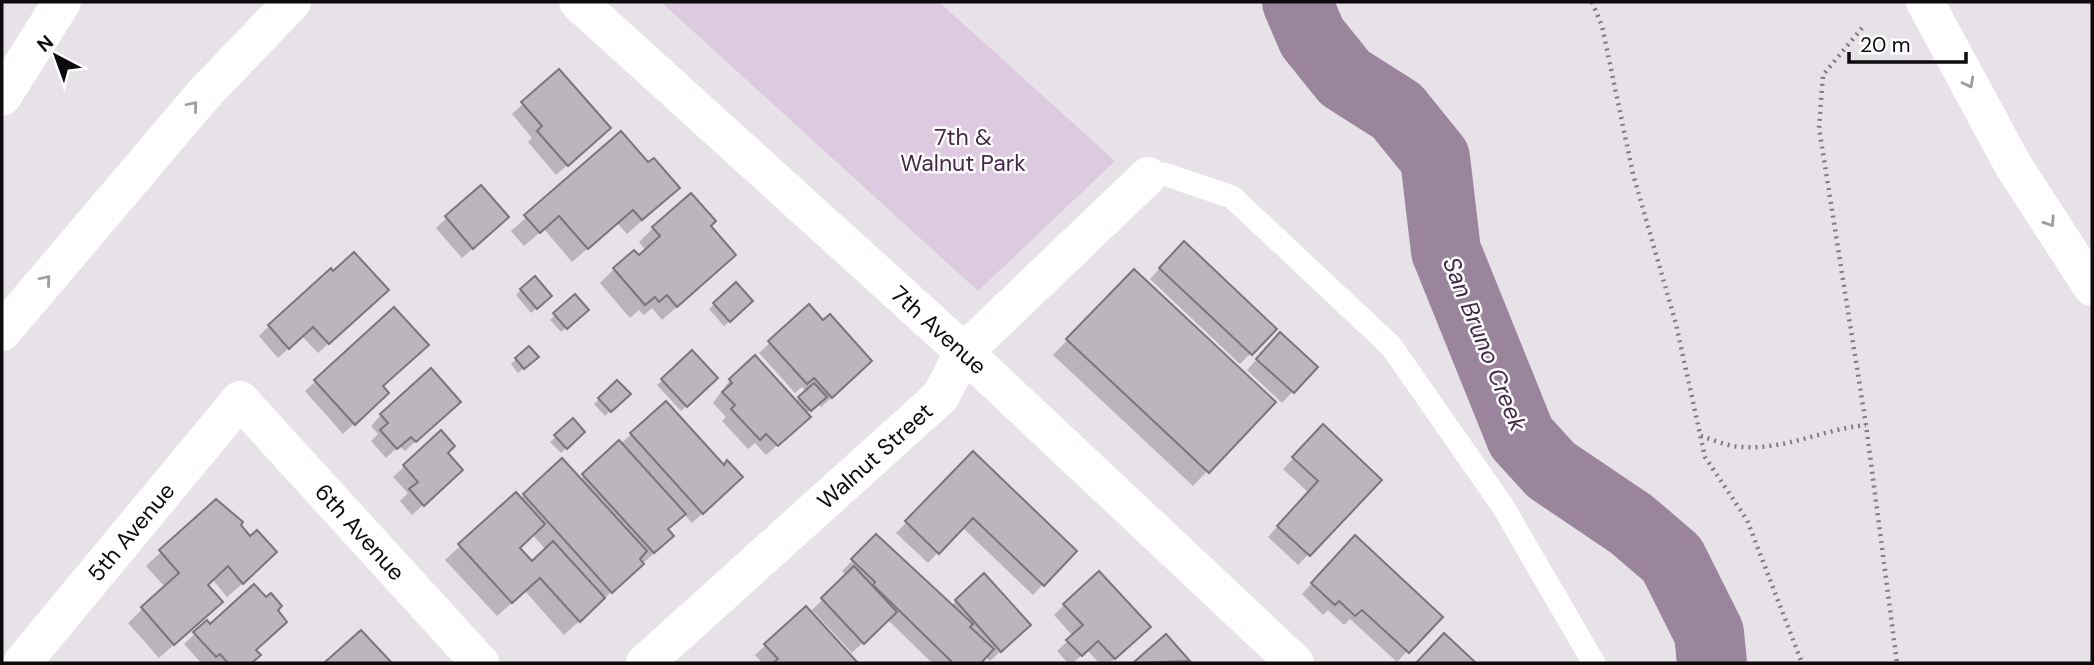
<svg xmlns="http://www.w3.org/2000/svg" width="2094" height="665" viewBox="0 0 2094 665" font-family="'DM Sans',sans-serif">
<style>
.green{fill:#decae0}
.shadow{fill:#0003;fill-rule:evenodd}
.lines{fill:none;stroke-linecap:round;stroke-linejoin:round}
.river{stroke:#9a859d;stroke-width:70}
.building{fill:#bbb5bc;stroke:#7b757c;stroke-width:2}
.path{stroke:#807c81;stroke-width:4.5;stroke-dasharray:2 5;stroke-linecap:butt}
.lane{stroke:#fff;stroke-width:23}
.street{stroke:#fff;stroke-width:38}
.highway{stroke:#fff;stroke-width:38}
.oneway{stroke:#9e9d9f}
.labels{text-anchor:middle;dominant-baseline:central;stroke-width:5;stroke-linejoin:round;paint-order:stroke}
.park-label{font-size:23px;fill:#47284b;stroke:#fff}
.street-label{font-size:23px;fill:#0d0b0e;stroke:#fff}
.water-label{font-size:24px;font-style:italic;fill:#46274b;stroke:#fff}
</style>
<rect width="100%" height="100%" fill="#e7e1e8"/>
<polygon class="green" points="661,2 939,2 1115,161 978,291"/>
<g class="shadow">
<polygon points="559,71 598,138 556,175 528,142 532,138 512,114"/>
<polygon points="621,133 663,202 627,234 617,223 572,262 544,229 524,246 511,231"/>
<polygon points="481,187 496,228 462,258 436,228"/>
<polygon points="653,228 719,270 662,320 652,308 644,315 639,310 630,318 600,283 614,269 646,251 639,242"/>
<polygon points="1173,254 1275,329 1240,364 1150,279"/>
<polygon points="534,278 545,301 531,313 516,295"/>
<polygon points="736,285 751,301 724,326 709,309"/>
<polygon points="1120,285 1273,402 1193,486 1053,355"/>
<polygon points="376,300 318,353 302,336 278,358 259,336 269,326"/>
<polygon points="809,306 860,372 821,407 817,403 806,414 798,427 766,455 755,443 748,449 722,421 726,417 713,403 730,380 795,402 806,392 802,387 795,393 759,353"/>
<polygon points="555,315 581,315 561,332 550,320"/>
<polygon points="1270,345 1315,367 1282,403 1247,370"/>
<polygon points="529,348 531,362 518,373 511,364"/>
<polygon points="692,353 716,378 681,411 657,385"/>
<polygon points="316,381 376,403 343,434 305,391"/>
<polygon points="617,382 628,394 605,416 594,404"/>
<path d="M 666,404 L 730,488 L 692,523 L 684,514 L 666,530 L 661,547 L 564,635 L 525,591 L 497,616 L 445,560 L 516,494 L 520,499 L 562,460 L 579,480 ZM 532,534 L 546,550 L 531,563 L 518,548 Z"/>
<polygon points="448,412 405,451 399,446 386,458 371,441 378,434 371,426 381,415"/>
<polygon points="573,421 583,432 561,453 550,442"/>
<polygon points="1323,427 1380,480 1298,565 1268,537 1309,493 1283,469"/>
<polygon points="441,433 450,480 412,515 400,501 408,493 393,477"/>
<polygon points="973,454 1074,551 1033,595 962,527 928,563 896,533"/>
<polygon points="216,501 250,539 261,567 227,597 212,579 206,585 206,616 159,658 128,623 165,587 146,566"/>
<polygon points="876,537 951,606 984,576 1018,636 990,661 985,656 978,663 932,663 887,619 852,653 812,610 847,576 842,571"/>
<polygon points="1345,548 1440,617 1397,662 1350,619 1344,625 1328,610 1323,615 1302,594"/>
<polygon points="1064,605 1138,637 1110,663 1099,663 1087,650 1073,663 1068,663 1057,651 1073,636 1054,615"/>
<polygon points="805,608 856,663 762,663 755,655"/>
<polygon points="275,610 255,650 259,655 250,663 201,663 184,644 206,623 209,626"/>
<polygon points="1166,636 1188,661 1186,663 1135,663"/>
</g>
<g class="lines">
<polyline class="river" points="1297,2 1312,37 1345,78 1397,111 1435,158 1446,251 1521,437 1551,470 1631,524 1672,559 1709,633 1712,663"/>
</g>
<g class="building">
<polygon points="559,69 611,128 568,166 537,131 542,126 521,102"/>
<polygon points="621,131 648,162 654,158 680,188 642,220 633,210 588,249 559,216 540,233 524,215"/>
<polygon points="481,185 509,217 473,249 445,216"/>
<polygon points="691,193 716,221 711,226 736,255 677,307 667,295 659,302 655,297 645,305 613,268 634,250 639,255 660,236 652,227"/>
<polygon points="1184,241 1277,329 1252,355 1159,268"/>
<polygon points="354,252 389,290 329,344 313,327 289,349 268,325 331,268 333,271"/>
<polygon points="1134,269 1276,402 1209,473 1066,339"/>
<polygon points="535,276 552,296 537,309 520,289"/>
<polygon points="736,282 753,301 730,322 713,303"/>
<polygon points="575,294 589,310 567,329 553,313"/>
<polygon points="809,304 823,320 830,314 872,361 832,398 814,378 807,384 768,341"/>
<polygon points="394,307 429,345 383,386 389,393 355,425 314,380"/>
<polygon points="1280,332 1318,367 1294,393 1256,359"/>
<polygon points="529,346 539,357 524,369 515,358"/>
<polygon points="692,350 718,378 687,407 661,379"/>
<polygon points="755,355 811,417 778,446 766,434 760,440 731,409 735,405 722,392 732,383 729,379"/>
<polygon points="431,368 461,402 416,442 411,437 397,449 380,430 388,423 380,414"/>
<polygon points="617,380 631,394 611,412 598,398"/>
<polygon points="814,383 827,397 811,411 798,397"/>
<polygon points="666,401 724,465 727,460 743,477 703,514 630,433"/>
<polygon points="573,418 585,432 567,449 554,435"/>
<polygon points="1323,424 1382,480 1310,556 1277,526 1318,481 1292,457"/>
<polygon points="441,430 455,446 448,453 463,470 424,506 409,489 418,482 403,465"/>
<polygon points="619,440 686,514 668,529 674,536 654,553 582,474"/>
<polygon points="973,451 1077,551 1044,586 973,518 939,554 905,521"/>
<polygon points="562,458 647,551 640,559 644,564 612,593 523,494"/>
<polygon points="516,492 545,524 520,548 532,561 553,541 605,598 580,622 540,578 512,603 458,544"/>
<polygon points="216,499 243,522 241,525 250,536 257,530 277,552 243,584 228,566 208,585 223,602 174,645 141,607 179,573 159,550"/>
<polygon points="876,534 973,624 970,627 994,649 981,663 953,663 873,585 875,582 851,559"/>
<polygon points="1355,535 1443,617 1409,653 1362,610 1355,616 1339,601 1335,605 1311,583"/>
<polygon points="854,566 897,612 864,644 821,598"/>
<polygon points="1099,571 1151,627 1115,659 1098,641 1082,656 1066,640 1083,625 1063,604"/>
<polygon points="984,573 1031,625 1001,652 955,600"/>
<polygon points="254,584 266,597 271,593 282,606 278,610 287,622 256,650 261,655 252,663 228,663 220,654 216,657 193,632 207,620 210,624"/>
<polygon points="806,606 858,663 773,663 778,659 764,644"/>
<polygon points="361,630 392,663 324,663"/>
<polygon points="1444,633 1476,663 1416,663"/>
<polygon points="1166,634 1190,661 1133,663"/>
</g>
<g class="lines">
<g class="path">
<polyline points="1592,2 1602,26 1633,174 1676,324 1705,457 1747,520 1802,663"/>
<polyline points="1862,28 1823,75 1819,128 1866,425 1897,663"/>
<path d="M 1701,436 C 1714,440 1729,447 1743,447 C 1785,450 1824,429 1866,425"/>
</g>
<polyline class="lane" points="1148,176 1164,174 1232,197 1391,346 1502,505 1594,663"/>
<g class="street">
<polyline points="578,2 964,352 1295,663"/>
<polyline points="22,663 240,400 480,663"/>
<polyline points="645,663 940,397 964,352 1148,176"/>
</g>
<g class="highway">
<polyline points="1925,2 2013,165 2092,287"/>
<polyline points="2,97 62,2"/>
<polyline points="2,332 203,95 292,2"/>
</g>
</g>
<defs><path id="oneway-chevron" d="M-2-3.5L2.5 0L-2 3.5" fill="none" stroke-width="1.6" stroke-linecap="round" stroke-linejoin="round" transform="scale(1.75)"/></defs>
<g class="oneway">
<use href="#oneway-chevron" transform="translate(1969 83) rotate(62)"/>
<use href="#oneway-chevron" transform="translate(193 106) rotate(-50)"/>
<use href="#oneway-chevron" transform="translate(2050 222) rotate(57)"/>
<use href="#oneway-chevron" transform="translate(46 280) rotate(-50)"/>
</g>
<g class="labels">
<g class="park-label">
<text x="963" y="137">7th &amp;<tspan x="963" dy="26">Walnut Park</tspan></text>
</g>
<g class="street-label">
<text transform="translate(939 330) rotate(42)">7th Avenue</text>
<text transform="translate(875 456) rotate(-42)">Walnut Street</text>
<text transform="translate(131 532) rotate(-50)">5th Avenue</text>
<text transform="translate(360 532) rotate(48)">6th Avenue</text>
</g>
<g class="water-label">
<text transform="translate(1485 344) rotate(68)">San Bruno Creek</text>
</g>
</g>
<rect width="2094" height="665" fill="none" stroke="#0d0b0e" stroke-width="7"/>
<g transform="translate(56 56) rotate(319)" stroke="#ffffff" stroke-width="5" paint-order="stroke">
<path d="M0-5L12 26L0 18L-12 26Z" fill="#0d0b0e"/>
<text y="-10" font-size="19" font-weight="bold" text-anchor="middle" fill="#0d0b0e">N</text>
</g>
<path d="M1849 52v10h117v-10" fill="none" stroke="#0d0b0e" stroke-width="3.5"/>
<text x="1860" y="52" font-size="21" fill="#0d0b0e" stroke="#ffffff" stroke-width="5" paint-order="stroke">20 m</text>
</svg>
